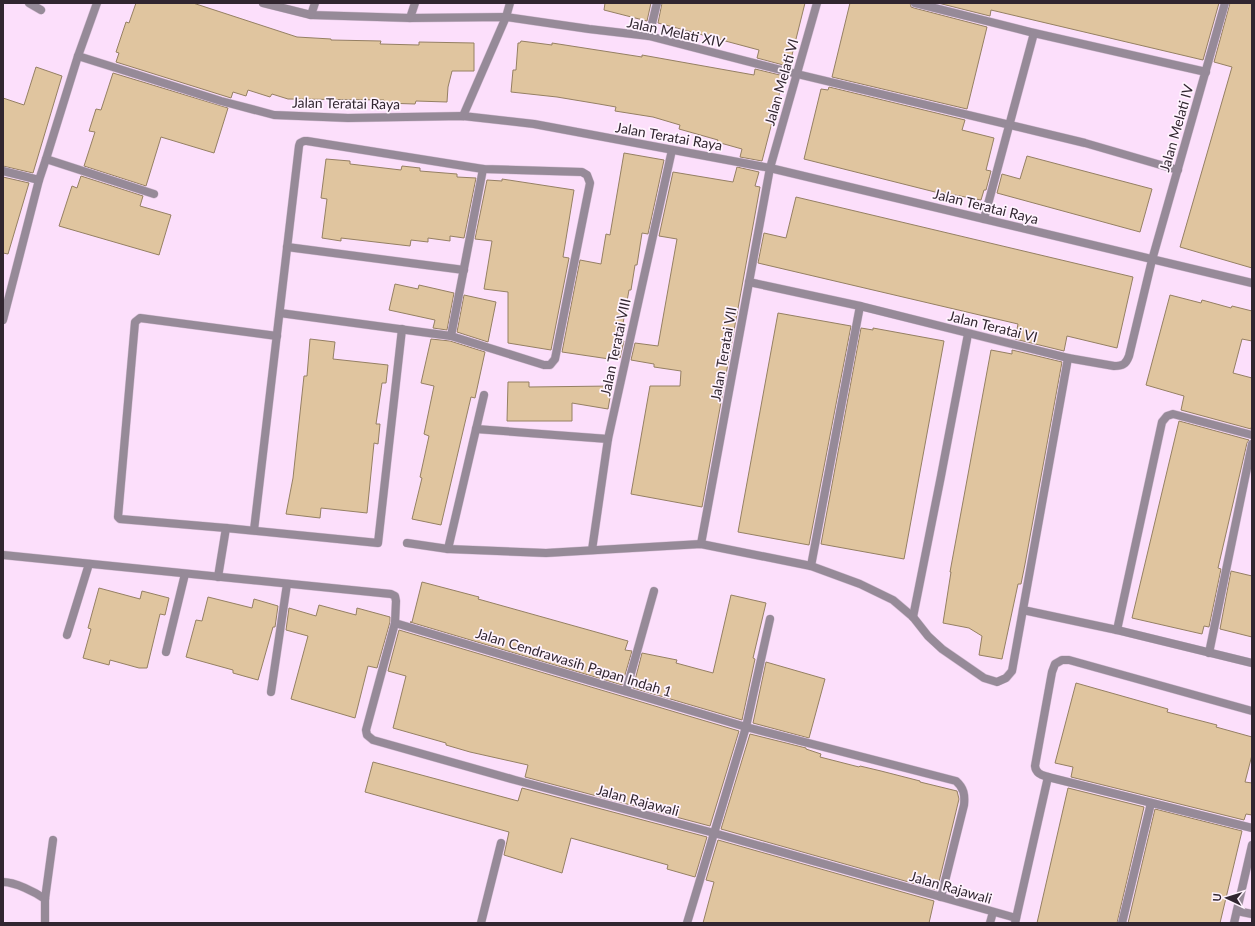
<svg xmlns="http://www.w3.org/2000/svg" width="1255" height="926" viewBox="0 0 1255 926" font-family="Lato,sans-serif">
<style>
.building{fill:#e0c59f;stroke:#958063}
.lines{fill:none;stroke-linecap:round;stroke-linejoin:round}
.minor-casing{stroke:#d7bed6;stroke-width:9}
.minor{stroke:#968a98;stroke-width:8}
.labels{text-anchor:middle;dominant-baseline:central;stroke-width:3.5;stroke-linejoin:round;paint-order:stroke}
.street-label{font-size:14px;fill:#312630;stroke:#fff3fe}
</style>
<rect width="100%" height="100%" fill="#fcdffb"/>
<g class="building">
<polygon points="136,3 193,3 297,37 331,39 331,40 381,41 380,44 419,45 419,42 474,43 474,71 452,71 448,87 447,102 416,101 415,104 384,103 384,100 288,99 272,94 270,97 248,90 246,96 233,92 231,98 116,62 119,53 116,52 126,22 129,23"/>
<polygon points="605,3 651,3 647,21 604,10"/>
<polygon points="662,3 805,3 791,59 789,58 787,66 757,58 759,50 658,23"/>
<polygon points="850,3 910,3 911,7 914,8 987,27 967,109 832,77"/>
<polygon points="938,3 1219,3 1203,60 991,10 990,16"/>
<polygon points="1230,3 1252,3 1252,268 1180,247 1232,67 1214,62"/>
<polygon points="521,41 552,45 552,43 642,57 642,55 754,75 755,69 784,76 762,161 740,157 742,149 717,142 718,140 679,129 680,125 653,117 615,111 616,107 599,104 557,97 511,92 513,70 516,70 518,43 520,43"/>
<polygon points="36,67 62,76 33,173 3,166 3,98 24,105"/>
<polygon points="113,73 228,108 214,153 161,137 146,186 84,166 95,132 89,131 96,109 101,110"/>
<polygon points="829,87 965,120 962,130 994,138 986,170 991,171 986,190 984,190 981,200 939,192 939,193 804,159 821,89 828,90"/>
<polygon points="624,153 664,160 648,234 642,233 637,265 635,265 631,290 629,290 620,340 624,341 620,358 616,357 616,360 562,352 580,260 601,264 606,234 610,235"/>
<polygon points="1027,156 1152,189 1140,232 997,193 1002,174 1020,179"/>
<polygon points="326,159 350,161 350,164 401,170 402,166 420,168 420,171 457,174 457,177 476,178 464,238 450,236 450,241 428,238 428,242 411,240 410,246 341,238 341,241 322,238 327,199 321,198"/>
<polygon points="737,167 759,172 755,186 760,187 702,507 631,494 650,386 680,386 681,371 654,367 654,364 631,360 635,343 658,346 677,239 659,236 673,172 733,182"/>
<polygon points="81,176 143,196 140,206 171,215 159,255 59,226 72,186 77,188"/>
<polygon points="3,177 29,183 8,254 3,253"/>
<polygon points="502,179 574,190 563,257 569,258 551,350 508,343 508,292 484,289 492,241 475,239 487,180 502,181"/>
<polygon points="796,197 1133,277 1117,348 1067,336 1064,351 1015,339 1018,324 758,263 764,233 786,238"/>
<polygon points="395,284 418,289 419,285 454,293 447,330 433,328 435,320 389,310"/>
<polygon points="464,295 496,302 488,342 457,332"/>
<polygon points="1170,295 1201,303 1202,300 1231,308 1232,306 1252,311 1252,341 1242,339 1233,373 1252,378 1252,424 1251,429 1181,410 1184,396 1146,385"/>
<polygon points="778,313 851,326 809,545 738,532"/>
<polygon points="861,328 873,330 873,328 944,341 904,559 821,544"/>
<polygon points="310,339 335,342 333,359 388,365 386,383 382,383 376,424 380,424 378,444 374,443 367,513 321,508 320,518 286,514 293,478 304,376 307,376"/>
<polygon points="431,339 450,341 485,352 475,398 471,397 441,525 412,519 422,478 420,477 429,436 424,434 434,386 421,383"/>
<polygon points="991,350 1012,354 1012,350 1062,362 1025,564 1021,584 1018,584 1002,659 979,655 982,636 969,628 943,623 951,572 950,572"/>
<polygon points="508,382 529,382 529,387 612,386 608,409 572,403 572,421 507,421"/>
<polygon points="1179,421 1249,440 1247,443 1218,568 1221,569 1209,627 1204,626 1202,634 1132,618"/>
<polygon points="1231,571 1252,576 1252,637 1220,629"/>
<polygon points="422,582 479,597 478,599 628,641 625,650 632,651 622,685 410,622 412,622"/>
<polygon points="99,588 140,599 142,591 169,598 165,615 160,614 147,668 139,668 110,660 109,665 83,658 91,629 88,628"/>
<polygon points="731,595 766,603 753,658 755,659 742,720 633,688 642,653 677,660 676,663 713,673"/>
<polygon points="208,597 252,608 254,599 278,606 275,627 273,627 258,680 233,673 233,670 186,657 196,620 202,621"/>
<polygon points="319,605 356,615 357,608 390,617 390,622 377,668 368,666 355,718 291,699 308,636 286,630 289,608 316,616"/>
<polygon points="399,630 739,731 710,826 525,777 528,765 470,752 446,745 446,743 393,728 406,676 388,671"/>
<polygon points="766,662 825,679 809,738 753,723"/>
<polygon points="1076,683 1168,709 1167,712 1217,725 1216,727 1252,737 1252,755 1245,782 1252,783 1252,815 1246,814 1244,820 1071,777 1073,767 1055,763"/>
<polygon points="750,734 806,748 806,749 821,754 820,757 859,767 860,766 881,771 920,781 920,782 957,791 959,799 937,890 721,829"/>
<polygon points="373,762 518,801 522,788 707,837 695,877 667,869 668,865 571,838 562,873 504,855 509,832 365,792"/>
<polygon points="1068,788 1144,807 1117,923 1037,923"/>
<polygon points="1155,809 1242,831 1220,923 1128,923"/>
<polygon points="718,840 934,901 929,923 703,923 714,882 706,880"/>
</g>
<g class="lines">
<defs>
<g id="minor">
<polyline points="29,3 41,10"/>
<polyline points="263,3 311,15 410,18 506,17 589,29 649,36 797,74 1085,143 1178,170"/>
<polyline points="915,3 1034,33 1206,72"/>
<polyline points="311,15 315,3"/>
<polyline points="410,18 415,3"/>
<polyline points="649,36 657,3"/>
<polyline points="78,56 221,101 274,115 348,118 463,116 534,124 770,168 1252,283"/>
<polyline points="463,116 506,17 510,3"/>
<polyline points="46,159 154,194"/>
<polyline points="3,171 39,180"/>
<polyline points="984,219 1034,33"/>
<polyline points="287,247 464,270"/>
<path d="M 749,282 L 860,306 L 1068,358 L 1114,366 C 1123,366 1126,364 1129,356 L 1152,260 L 1225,3"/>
<polyline points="3,320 39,180 46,159 78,56 97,3"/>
<polyline points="277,336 140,318 135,322 118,517 120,519 226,528 378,543 402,329"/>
<polyline points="451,336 483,169"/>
<polyline points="476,429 608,439"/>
<polyline points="254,530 299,146 300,143 304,141 307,141 483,169 582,172 587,175 590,183 555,359 550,365 544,365 451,336 280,313"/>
<polyline points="407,543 448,549 546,553 701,544 811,566 860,584 893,600 913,617 928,636 942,649 984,678 997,682 1006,678 1012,671 1068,358"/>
<polyline points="701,544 770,168 817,3"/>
<polyline points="448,549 484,395"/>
<polyline points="592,550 608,439 672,150"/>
<polyline points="3,555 391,594 395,596 396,601 395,623 366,730 367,735 373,740 515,780 714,833 1016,918"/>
<polyline points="811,566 860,306"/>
<polyline points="218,577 226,528"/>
<polyline points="1023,610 1117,630 1252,663"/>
<polyline points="913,617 941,476 968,334"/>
<path d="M 395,623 L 746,727 L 956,781 C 964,788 965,795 964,805 L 941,897"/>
<polyline points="1117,630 1162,422 1167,416 1173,414 1252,435"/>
<polyline points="67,635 89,564"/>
<polyline points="166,652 185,574"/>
<polyline points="1209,653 1252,444"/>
<polyline points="626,691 654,591"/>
<polyline points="271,692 287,584"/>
<path d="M 1252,711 L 1069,660 L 1062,660 L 1055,664 L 1052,672 L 1035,766 C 1036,774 1042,775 1048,777 L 1252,828"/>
<path d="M 3,882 C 15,882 35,892 45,899"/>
<polyline points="1237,911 1252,914"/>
<polyline points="45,923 45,899 53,840"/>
<polyline points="481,923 501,843"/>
<polyline points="687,923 746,727 770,619"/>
<polyline points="990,923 993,912"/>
<polyline points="1015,923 1048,777"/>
<polyline points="1122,923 1151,803"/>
<polyline points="1234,923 1252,845"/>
</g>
</defs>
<use href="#minor" class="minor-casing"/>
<use href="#minor" class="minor"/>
</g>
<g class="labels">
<g class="street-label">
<text transform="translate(676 32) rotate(12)">Jalan Melati XIV</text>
<text transform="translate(781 82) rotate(-74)">Jalan Melati VI</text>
<text transform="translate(346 103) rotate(1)">Jalan Teratai Raya</text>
<text transform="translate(1176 128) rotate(-74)">Jalan Melati IV</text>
<text transform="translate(669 136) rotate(10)">Jalan Teratai Raya</text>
<text transform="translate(986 206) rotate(14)">Jalan Teratai Raya</text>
<text transform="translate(993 326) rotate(14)">Jalan Teratai VI</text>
<text transform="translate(615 347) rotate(-78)">Jalan Teratai VIII</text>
<text transform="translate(723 354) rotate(-80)">Jalan Teratai VII</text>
<text transform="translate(574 662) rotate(17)">Jalan Cendrawasih Papan Indah 1</text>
<text transform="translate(638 800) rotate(15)">Jalan Rajawali</text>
<text transform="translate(951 887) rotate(16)">Jalan Rajawali</text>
</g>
</g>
<rect width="1255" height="926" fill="none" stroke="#312630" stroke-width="8"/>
<g transform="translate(1227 898) rotate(274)" stroke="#fff3fe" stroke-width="3" paint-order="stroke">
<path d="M0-3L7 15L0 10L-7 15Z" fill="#312630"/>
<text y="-6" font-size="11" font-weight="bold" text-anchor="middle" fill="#312630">U</text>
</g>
</svg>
